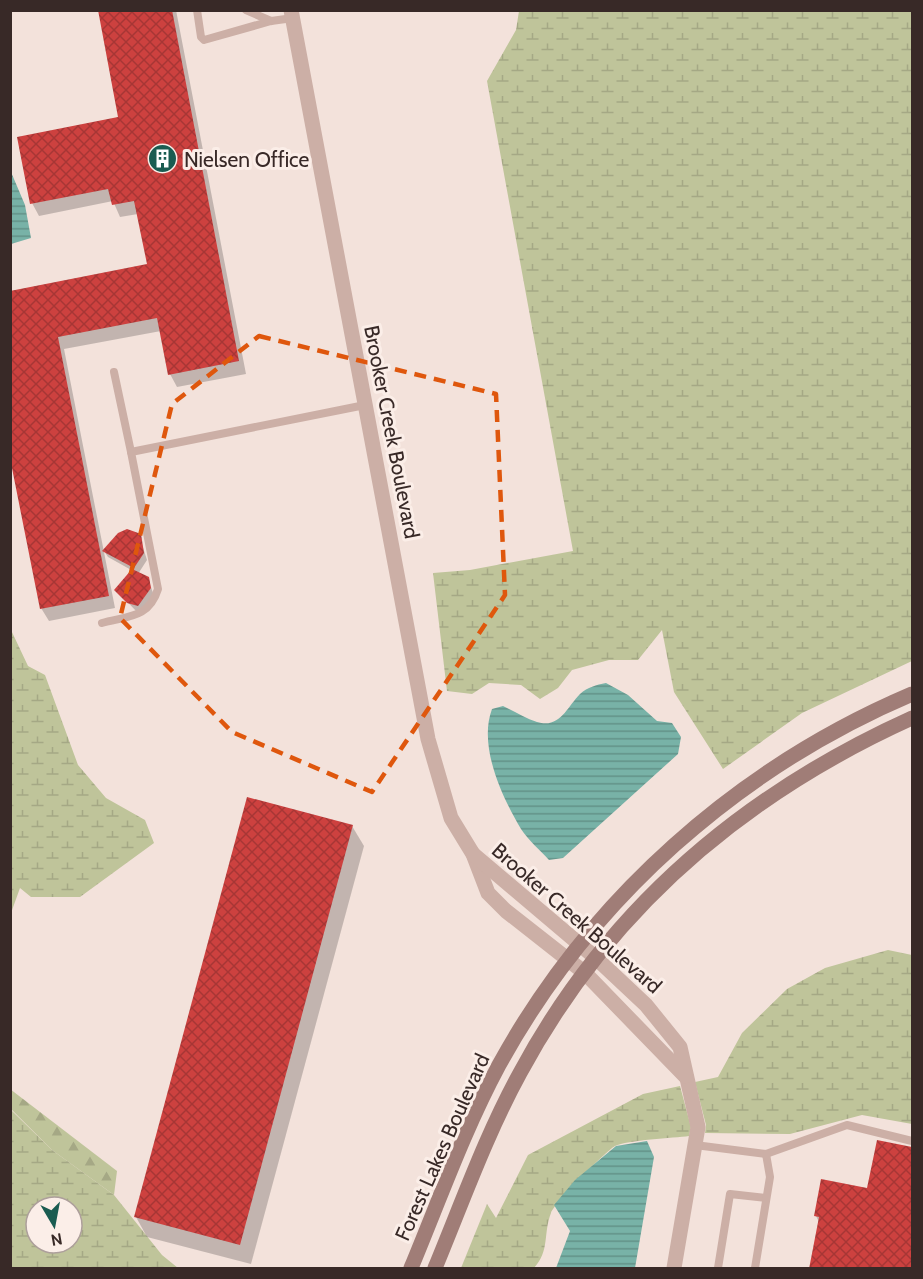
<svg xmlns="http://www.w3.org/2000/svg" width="923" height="1279" viewBox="0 0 923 1279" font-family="Cabin,sans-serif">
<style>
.forest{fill:url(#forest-firs)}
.wetland{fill:url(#wetland-marsh);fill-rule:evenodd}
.water{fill:url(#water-rules)}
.shadow{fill:#0003}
.building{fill:url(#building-cross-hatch)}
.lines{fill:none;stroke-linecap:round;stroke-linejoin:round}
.service{stroke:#ccafa6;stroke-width:8}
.minor{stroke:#ccafa6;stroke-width:15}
.tertiary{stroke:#ccafa6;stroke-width:15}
.secondary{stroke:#a07d77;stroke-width:15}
.marked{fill:none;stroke:#df570d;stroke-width:4.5;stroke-dasharray:12 8;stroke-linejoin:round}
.labels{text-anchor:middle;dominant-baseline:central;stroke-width:6;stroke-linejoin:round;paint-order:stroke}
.poi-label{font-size:21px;fill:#382927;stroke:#fbeee8;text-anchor:start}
.street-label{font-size:21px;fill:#382927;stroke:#fbeee8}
</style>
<defs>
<pattern id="forest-firs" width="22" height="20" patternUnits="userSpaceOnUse" patternTransform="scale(1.5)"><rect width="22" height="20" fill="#bfc49a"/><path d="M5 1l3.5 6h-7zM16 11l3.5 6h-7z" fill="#a5a885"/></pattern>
<pattern id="wetland-marsh" width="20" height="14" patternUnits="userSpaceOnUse" patternTransform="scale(1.5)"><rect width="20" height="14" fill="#bfc49a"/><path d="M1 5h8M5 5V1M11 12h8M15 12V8" fill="none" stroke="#a5a885"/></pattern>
<pattern id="water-rules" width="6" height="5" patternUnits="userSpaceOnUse" patternTransform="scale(1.5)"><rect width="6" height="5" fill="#78b2a7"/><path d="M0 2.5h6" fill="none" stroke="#639188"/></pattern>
<pattern id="building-cross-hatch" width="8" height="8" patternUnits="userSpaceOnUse" patternTransform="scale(1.5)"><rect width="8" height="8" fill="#cd413f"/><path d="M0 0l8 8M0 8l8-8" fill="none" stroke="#a73635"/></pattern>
</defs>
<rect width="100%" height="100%" fill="#f3e2db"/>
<polygon class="forest" points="10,1089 117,1171 114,1195 52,1150 11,1109"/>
<g class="wetland">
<polygon points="519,11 912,11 912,661 802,713 723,769 674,692 662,630 638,660 609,660 572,670 558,688 540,699 521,685 489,683 472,694 447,691 433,573 470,570 573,551 487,81 516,30"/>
<polygon points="11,630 28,666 45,675 78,765 106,798 145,820 154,843 80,897 31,897 20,888 11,913"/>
<polygon points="888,950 912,955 912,1124 862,1115 790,1134 705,1133 706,1125 695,1082 718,1077 742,1033 787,989 825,968"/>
<path d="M 680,1086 L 691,1127 L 689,1136 C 674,1138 627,1140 615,1146 C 605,1152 555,1202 551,1213 C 543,1233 550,1251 534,1268 L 461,1268 L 487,1204 L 496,1218 L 528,1155 L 643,1094 Z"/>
<path d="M 10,1109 L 52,1150 L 114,1195 L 162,1255 L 178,1268 L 11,1268 ZM 36,1207 L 72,1207 L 72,1243 L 36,1243 Z"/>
</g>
<g class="water">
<polygon points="10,162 11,172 25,205 31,238 11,244"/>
<path d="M 606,683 L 628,695 L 657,721 L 672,723 L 681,737 L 678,754 L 563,858 L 549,860 C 540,850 528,840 521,829 C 502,797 478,746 492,709 L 503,706 C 514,711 525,718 537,722 C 560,729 567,707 580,694 C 588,687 596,685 606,683 Z"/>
<polygon points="647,1141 654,1157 635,1268 556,1268 570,1231 554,1205 575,1180 616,1146"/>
</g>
<g class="shadow">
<polygon points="100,10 176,10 246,374 177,387 170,374 161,331 64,349 115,608 49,621 41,608 10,292 148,266 138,214 120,217 113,201 39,216 32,203 119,119"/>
<polygon points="139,535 147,560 138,574 148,578 154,596 143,611 136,611 116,590 133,571 108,557 104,551"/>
<polygon points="352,826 364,846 251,1264 147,1237 136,1217"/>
<polygon points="878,1142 912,1148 912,1268 810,1268 819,1222 816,1216 869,1190"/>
</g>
<g class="building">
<polygon points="98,10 172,10 239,361 168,375 157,318 58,337 109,596 40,609 10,458 10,291 147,264 134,201 112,205 108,189 30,204 17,137 118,117"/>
<polygon points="127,529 141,534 144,553 134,568 102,551 118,533"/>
<polygon points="132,569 149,577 151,588 138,606 127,603 114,590"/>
<polygon points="247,797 353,825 240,1245 134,1217"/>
<polygon points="877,1140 912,1147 912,1269 809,1269 819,1217 814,1216 821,1179 867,1188"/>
</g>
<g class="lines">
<g class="service">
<polyline points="197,10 201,37 204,40 271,21 293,18"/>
<polyline points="246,10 271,21"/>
<polyline points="114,372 131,452"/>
<path d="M 102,623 C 128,616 149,618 158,589 L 131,452 L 365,405"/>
<polyline points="695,1145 766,1154 847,1125 912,1141"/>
<polyline points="718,1268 730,1194 766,1198"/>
<polyline points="755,1268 770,1177 766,1154"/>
</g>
<g class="minor">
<polyline points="597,959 646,1005 680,1047 698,1127 674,1268"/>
<polyline points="585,973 685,1076"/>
</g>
<g class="tertiary">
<polyline points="291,10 428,739 451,818 473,854 488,893 506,911 585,973"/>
<polyline points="473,854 597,959"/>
</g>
<g class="secondary">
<path d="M 411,1268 C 439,1201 464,1130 499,1065 C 590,899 738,768 912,694"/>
<path d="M 435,1268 C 462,1203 486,1135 520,1073 C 608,909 744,794 912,718"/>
</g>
</g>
<path class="marked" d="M 259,336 L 496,394 L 505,595 L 372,792 L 232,732 L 120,618 L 172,404 Z"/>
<defs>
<symbol id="building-disc" viewBox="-11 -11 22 22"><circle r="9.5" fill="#1a5c51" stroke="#fbeee8"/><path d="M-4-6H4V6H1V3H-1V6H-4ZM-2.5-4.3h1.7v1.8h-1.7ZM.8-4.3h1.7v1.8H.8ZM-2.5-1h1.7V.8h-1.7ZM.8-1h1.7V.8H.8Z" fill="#fff"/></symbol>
</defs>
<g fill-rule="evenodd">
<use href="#building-disc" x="146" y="142" width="33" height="33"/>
</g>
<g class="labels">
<g class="poi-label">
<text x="184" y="159">Nielsen Office</text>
</g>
<g class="street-label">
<text transform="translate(392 432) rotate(79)">Brooker Creek Boulevard</text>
<text transform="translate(577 918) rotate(41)">Brooker Creek Boulevard</text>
<text transform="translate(442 1147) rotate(-66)">Forest Lakes Boulevard</text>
</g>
</g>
<rect width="923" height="1279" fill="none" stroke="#382927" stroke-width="24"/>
<g transform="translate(54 1225) rotate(170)"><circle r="28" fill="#fbeee8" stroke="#ad9f9b" stroke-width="1.5"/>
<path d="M0-4.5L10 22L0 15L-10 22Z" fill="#1a5c51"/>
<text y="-9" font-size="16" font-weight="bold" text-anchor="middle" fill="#382927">N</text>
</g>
</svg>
